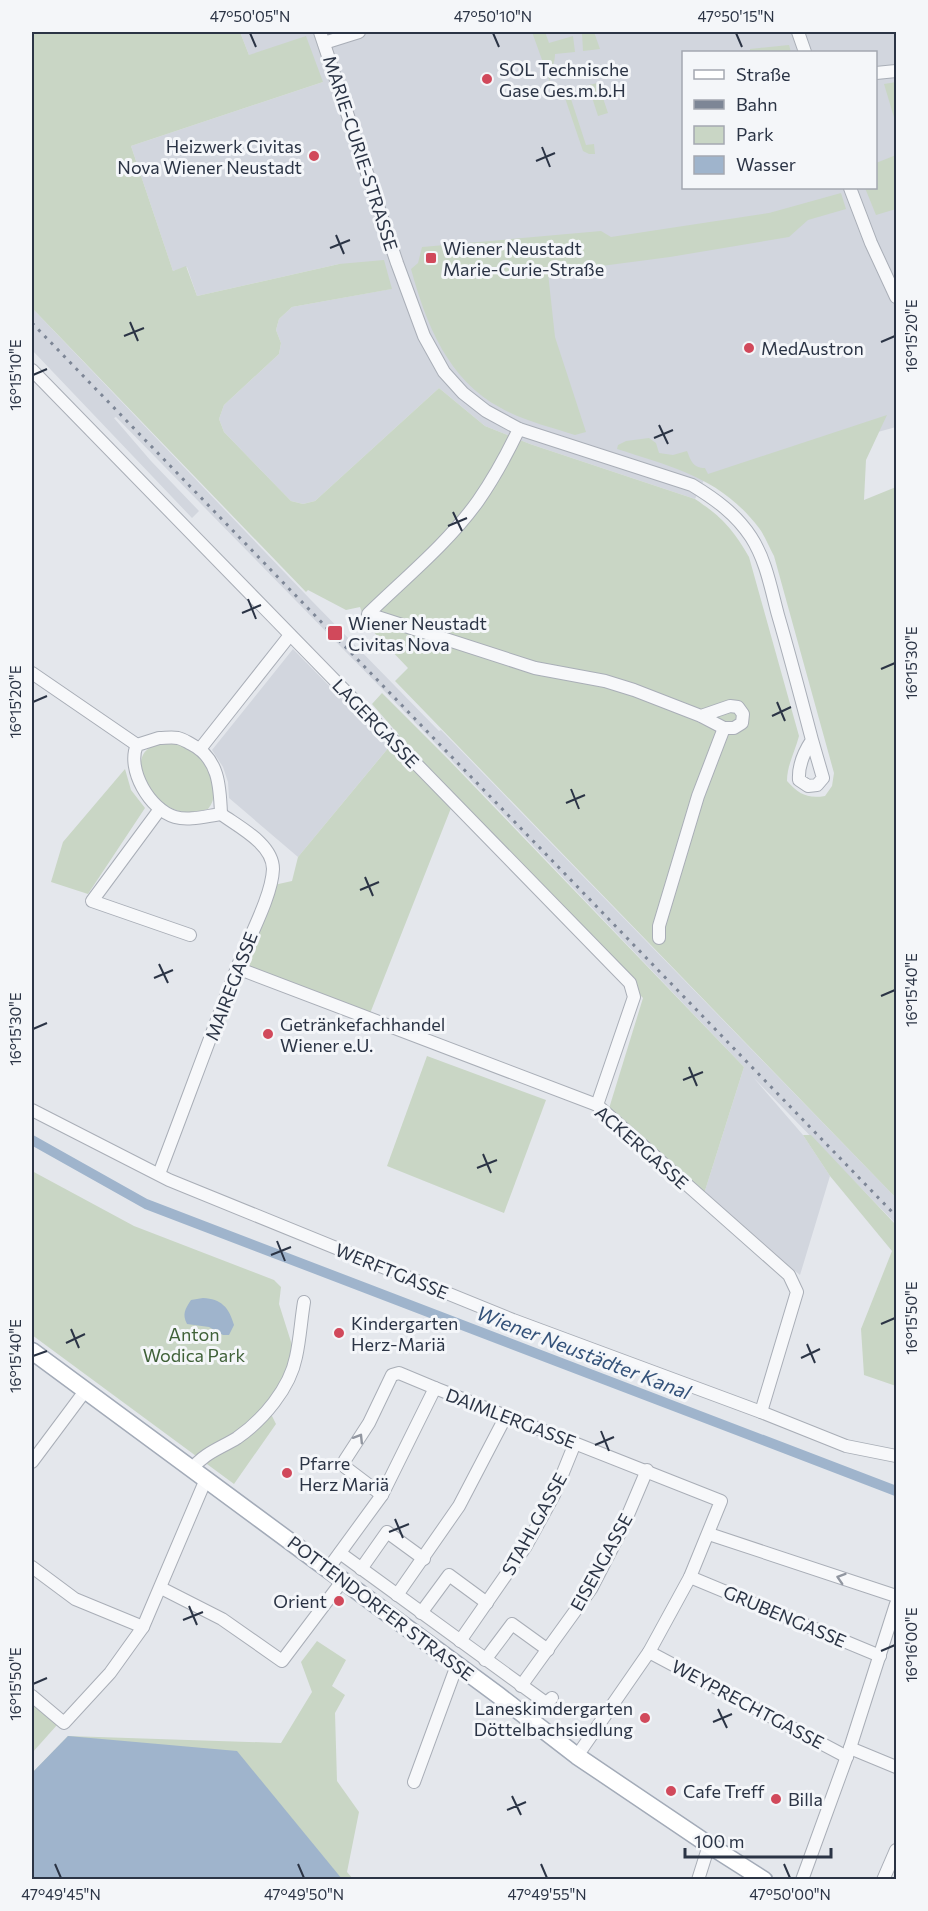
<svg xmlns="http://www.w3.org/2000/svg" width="928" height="1911" viewBox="0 0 928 1911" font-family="Commissioner,sans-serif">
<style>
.built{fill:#d2d6de;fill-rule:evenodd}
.green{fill:#c9d6c5}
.water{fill:#9fb4cc}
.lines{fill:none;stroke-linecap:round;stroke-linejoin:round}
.canal{stroke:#9fb4cc;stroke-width:10}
.minor-casing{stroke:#a9aeb7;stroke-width:14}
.major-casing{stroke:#a3abb8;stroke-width:19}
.minor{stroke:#f7f8fa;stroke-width:12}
.major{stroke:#fff;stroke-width:16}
.rail{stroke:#7d8696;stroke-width:3;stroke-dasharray:3 6;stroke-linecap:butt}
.oneway{stroke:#9196a0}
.ticks{fill:none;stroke:#2b3445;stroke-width:2}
.poi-dot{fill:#d1495b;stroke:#f4f6f9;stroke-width:2}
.labels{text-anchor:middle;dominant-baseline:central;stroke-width:6;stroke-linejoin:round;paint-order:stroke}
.poi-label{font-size:18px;fill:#2b3445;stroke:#f4f6f9;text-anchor:start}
.street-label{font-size:18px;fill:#2b3445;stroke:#f4f6f9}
.park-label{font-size:18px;fill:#3f6138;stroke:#f4f6f9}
.water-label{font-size:20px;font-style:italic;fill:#34527a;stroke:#f4f6f9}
.neatline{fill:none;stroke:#2b3445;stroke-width:2}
.ticks-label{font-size:15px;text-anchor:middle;fill:#2b3445}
</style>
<rect width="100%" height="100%" fill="#e4e7ec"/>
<g class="built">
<path d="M 240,32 L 896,32 L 896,427 L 704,480 L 695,499 L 530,444 L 485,426 L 439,388 L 315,501 L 303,504 L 291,501 L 224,432 L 219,419 L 224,405 L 279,354 L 281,343 L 276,330 L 279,319 L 292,307 L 391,289 L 339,264 L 197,296 L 187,267 L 173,271 L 131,146 L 323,82 L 249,55 ZM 684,52 L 876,52 L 876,188 L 684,188 Z"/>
<polygon points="32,308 310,599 439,731 441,730 896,1198 896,1224 753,1077 803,1135 830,1176 800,1275 703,1197 744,1067 431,739 116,417 114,418 151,461 199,511 192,518 32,350"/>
<polygon points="293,649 389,747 298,857 229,798 228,782 223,767 212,750"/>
</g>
<g class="green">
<path d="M 32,32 L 240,32 L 249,55 L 306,36 L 323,82 L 131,146 L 173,271 L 186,266 L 197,296 L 339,264 L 384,260 L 392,289 L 292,307 L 279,319 L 276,330 L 281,343 L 279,354 L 224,405 L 219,419 L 224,432 L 291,501 L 303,504 L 315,501 L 439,388 L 485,426 L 530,444 L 695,499 C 722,517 733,529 749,557 L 799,736 C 795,752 787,765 787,781 C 799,794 807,799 825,796 L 832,786 L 834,773 L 774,556 C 769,547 765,536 759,528 C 721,478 673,467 617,449 L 618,445 L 626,441 L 649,438 L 656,443 L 659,453 L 673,455 L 687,451 C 691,461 693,468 705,468 L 708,474 L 887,415 L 866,460 L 864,500 L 896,487 L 896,1198 L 395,681 L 408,668 L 367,625 L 360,607 L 346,610 L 308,590 L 306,592 L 32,308 Z"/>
<path d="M 532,32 L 545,32 L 549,43 L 573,36 L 575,52 L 555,54 C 555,64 550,71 550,82 Z"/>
<polygon points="585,32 594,32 600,49 583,51 582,33"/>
<polygon points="789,45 791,52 750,52 750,49"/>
<polygon points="896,82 896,124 884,84"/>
<polygon points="598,83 608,113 598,116 588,85"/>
<polygon points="570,96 586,145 594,144 595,154 589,154 583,151 565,98"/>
<polygon points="896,155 896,209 876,215 865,188 876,188 876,163"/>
<path d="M 841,193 L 846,209 L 808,220 L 789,237 L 670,257 L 548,273 L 555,337 L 586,432 L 575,435 C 551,427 524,421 501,408 C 448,380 426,324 411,269 L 418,263 L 422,247 L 601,231 L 611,237 L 769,213 Z"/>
<polygon points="382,693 448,759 744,1067 703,1197 607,1115 643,998 453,803 369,1016 247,973 274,885 292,881 298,857 399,735 372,704"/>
<path d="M 175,743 C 199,752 210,762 213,787 C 214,797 214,801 208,809 C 197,812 186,814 176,810 C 170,808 164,805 159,801 C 146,791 132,761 148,749 C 156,743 167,744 175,743 Z"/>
<polygon points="125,769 131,790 145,808 88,894 51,882 63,842"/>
<polygon points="427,1056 546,1100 504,1213 387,1166"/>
<polygon points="803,1135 811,1135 896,1225 896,1386 864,1375 861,1329 892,1251 830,1176"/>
<polygon points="32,1171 134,1226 274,1280 281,1287 279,1304 292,1345 293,1359 267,1406 276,1424 234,1484 32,1335"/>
<polygon points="317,1641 346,1660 332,1686 345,1695 335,1713 337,1781 359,1812 347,1872 353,1879 32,1880 32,1773 68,1736 281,1743 312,1692 301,1662"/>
<polygon points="32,1703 57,1725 32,1753"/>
</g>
<g class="water">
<path d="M 203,1298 C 221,1299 229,1307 234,1325 L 229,1335 L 223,1335 L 209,1327 L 187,1324 C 182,1314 185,1309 191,1300 Z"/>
<polygon points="68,1736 237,1751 342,1879 32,1879 32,1773"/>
</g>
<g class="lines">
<polyline class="canal" points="32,1140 146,1204 896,1491"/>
<defs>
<g id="minor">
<path d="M 320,32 L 397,263 L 424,336 L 444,372 L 463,393 L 486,411 L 519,429 L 692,485 C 715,499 736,514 751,537 C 766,560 771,589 778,615 C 790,656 801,698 812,740 C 804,752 798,765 799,780 L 808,786 L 817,785 L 823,778 L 812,740"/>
<polyline points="798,32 805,52"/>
<polyline points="324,43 359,32"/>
<polyline points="876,73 896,71"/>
<polyline points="850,188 871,243 896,297"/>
<polyline points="32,370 630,983 634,997 597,1105"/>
<path d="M 519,429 C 507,454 494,478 478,501 C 448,543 405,578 368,614 L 535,668 L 605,681 L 634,690 L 701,716 L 724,728 L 734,728 L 742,723 L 743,714 L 738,707 L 730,706 L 701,716"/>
<polyline points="32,673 137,745"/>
<path d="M 159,738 C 165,738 172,737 178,738 C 183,739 187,742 191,744 C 219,758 220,787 221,814 C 206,816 189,821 175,817 C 150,810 126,769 137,745 Z"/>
<polyline points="200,749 290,635"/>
<polyline points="160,809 92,901 190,935"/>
<polyline points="659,938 659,926 698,796 724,728"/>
<polyline points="237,968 597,1105 789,1275 797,1292 761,1412"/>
<polyline points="32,1110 169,1180 513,1320 761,1412 846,1446 896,1456"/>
<path d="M 159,1174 C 185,1106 210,1037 237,968 C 247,941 272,897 273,869 C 273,844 239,827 221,814"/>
<polyline points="32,1462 85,1391"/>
<path d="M 192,1469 C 204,1453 221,1448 237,1438 C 263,1420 290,1388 296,1357 C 300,1339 301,1320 304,1302"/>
<polyline points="382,1495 345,1467 345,1460 369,1423 392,1375 399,1373 435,1388"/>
<polyline points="709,1534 896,1596"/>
<polyline points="340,1553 546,1703 552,1698"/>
<polyline points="32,1567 75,1599 143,1627"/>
<polyline points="328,1569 382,1495 435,1388 721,1501 690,1577 649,1652 577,1756"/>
<polyline points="361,1569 387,1532 424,1559"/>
<polyline points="690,1577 880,1656"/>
<polyline points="161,1588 222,1619 282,1661 343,1580"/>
<polyline points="397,1595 459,1506 506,1416"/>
<polyline points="421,1613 449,1575 487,1603"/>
<polyline points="460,1641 526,1546 554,1495 575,1443"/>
<polyline points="649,1652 847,1757"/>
<polyline points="485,1660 512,1624 548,1650"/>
<polyline points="521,1686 591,1589 622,1529 647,1470"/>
<polyline points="32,1696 64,1723 110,1673 143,1627 206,1479"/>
<polyline points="850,1748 896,1767"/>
<polyline points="414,1782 457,1665"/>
<polyline points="698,1880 709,1845"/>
<polyline points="802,1880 850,1748 896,1604"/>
<polyline points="883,1880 896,1850"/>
</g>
<polyline id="major" points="32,1351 498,1695 577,1756 709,1845 764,1880"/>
</defs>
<use href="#minor" class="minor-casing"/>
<use href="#major" class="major-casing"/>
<use href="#minor" class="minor"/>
<use href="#major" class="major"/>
<polyline class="rail" points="32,323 896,1216"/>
</g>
<defs><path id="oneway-chevron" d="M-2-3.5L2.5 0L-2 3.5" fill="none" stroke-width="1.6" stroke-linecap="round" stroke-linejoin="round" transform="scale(1.5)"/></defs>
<g class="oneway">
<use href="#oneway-chevron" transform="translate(359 1438) rotate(-58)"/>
<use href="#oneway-chevron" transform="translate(841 1578) rotate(-162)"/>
</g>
<path class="ticks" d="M 250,33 L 256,47M 493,33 L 499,47M 736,33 L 742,47M 542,147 L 550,167M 536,161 L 555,153M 336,235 L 344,254M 330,248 L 350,240M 130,322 L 138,341M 124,336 L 144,328M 881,342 L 895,336M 33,375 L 47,369M 659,425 L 668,444M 654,438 L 673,430M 453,512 L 462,531M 448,526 L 467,518M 248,599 L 256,619M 242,613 L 261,605M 881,669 L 895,663M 33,702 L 47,696M 777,702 L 785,721M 772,716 L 791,707M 571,789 L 579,809M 566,803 L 585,795M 365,877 L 373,896M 360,890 L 379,882M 159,964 L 168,983M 154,978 L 173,970M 881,996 L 895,990M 33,1029 L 47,1023M 689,1067 L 697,1086M 683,1080 L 703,1072M 483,1154 L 491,1173M 477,1168 L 497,1160M 277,1241 L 285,1261M 271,1255 L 291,1247M 881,1324 L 895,1318M 71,1329 L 79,1348M 66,1343 L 85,1334M 807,1344 L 815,1363M 33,1356 L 47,1351M 801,1358 L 820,1349M 601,1431 L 609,1451M 595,1445 L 614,1437M 395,1519 L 403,1538M 389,1532 L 409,1524M 189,1606 L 197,1625M 183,1620 L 203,1612M 881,1651 L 895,1645M 33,1684 L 47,1678M 718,1709 L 727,1728M 713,1722 L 732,1714M 512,1796 L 521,1815M 507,1810 L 526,1802M 55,1864 L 61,1878M 298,1864 L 304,1878M 541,1864 L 547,1878M 784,1864 L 790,1878"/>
<g class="poi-dot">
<circle cx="487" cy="79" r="6"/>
<circle cx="314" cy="156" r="6"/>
<rect x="425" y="252" width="12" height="12" rx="3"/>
<circle cx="749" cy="348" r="6"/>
<rect x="327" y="625" width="16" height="16" rx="3"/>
<circle cx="268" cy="1034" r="6"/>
<circle cx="339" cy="1333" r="6"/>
<circle cx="287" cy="1473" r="6"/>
<circle cx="339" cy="1601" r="6"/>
<circle cx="645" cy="1718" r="6"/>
<circle cx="671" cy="1791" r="6"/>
<circle cx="776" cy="1799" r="6"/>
</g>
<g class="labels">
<g class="poi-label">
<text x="499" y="69">SOL Technische<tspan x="499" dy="21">Gase Ges.m.b.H</tspan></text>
<text x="302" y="146" text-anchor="end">Heizwerk Civitas<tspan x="302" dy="21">Nova Wiener Neustadt</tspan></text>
<text x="443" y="248">Wiener Neustadt<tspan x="443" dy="21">Marie-Curie-Straße</tspan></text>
<text x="761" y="348">MedAustron</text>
<text x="348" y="623">Wiener Neustadt<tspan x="348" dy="21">Civitas Nova</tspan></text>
<text x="280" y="1024">Getränkefachhandel<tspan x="280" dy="21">Wiener e.U.</tspan></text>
<text x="351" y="1323">Kindergarten<tspan x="351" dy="21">Herz-Mariä</tspan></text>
<text x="299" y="1463">Pfarre<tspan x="299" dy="21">Herz Mariä</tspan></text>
<text x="327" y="1601" text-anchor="end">Orient</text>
<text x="633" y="1708" text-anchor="end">Laneskimdergarten<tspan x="633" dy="21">Döttelbachsiedlung</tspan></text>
<text x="683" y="1791">Cafe Treff</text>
<text x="788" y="1799">Billa</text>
</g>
<g class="street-label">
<text transform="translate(361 153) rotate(72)">MARIE-CURIE-STRASSE</text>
<text transform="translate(376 723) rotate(46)">LAGERGASSE</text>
<text transform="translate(231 986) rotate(-69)">MAIREGASSE</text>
<text transform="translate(642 1147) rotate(41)">ACKERGASSE</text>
<text transform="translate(392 1271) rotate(22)">WERFTGASSE</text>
<text transform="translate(511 1418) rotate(21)">DAIMLERGASSE</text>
<text transform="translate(534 1524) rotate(-61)">STAHLGASSE</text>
<text transform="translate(601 1562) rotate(-61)">EISENGASSE</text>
<text transform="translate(381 1608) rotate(37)">POTTENDORFER STRASSE</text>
<text transform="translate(785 1616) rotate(23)">GRUBENGASSE</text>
<text transform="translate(748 1704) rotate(28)">WEYPRECHTGASSE</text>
</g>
<g class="park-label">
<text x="194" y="1334">Anton<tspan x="194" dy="21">Wodica Park</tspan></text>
</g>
<g class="water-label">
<text transform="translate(584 1352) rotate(21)">Wiener Neustädter Kanal</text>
</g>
</g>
<rect width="928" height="1911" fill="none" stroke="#f4f6f9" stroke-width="66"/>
<rect x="682" y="51" width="195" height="138" fill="#f4f6f9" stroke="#a4a8b1" stroke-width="1.5"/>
<rect x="694" y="70" width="30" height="9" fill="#ffffff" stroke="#a4a8b1" stroke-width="1.5"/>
<text x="736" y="81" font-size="18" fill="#2b3445">Straße</text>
<rect x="694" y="100" width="30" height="9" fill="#7d8696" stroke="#a4a8b1" stroke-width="1.5"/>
<text x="736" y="111" font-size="18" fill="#2b3445">Bahn</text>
<rect x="694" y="126" width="30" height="18" fill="#c9d6c5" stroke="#a4a8b1" stroke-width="1.5"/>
<text x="736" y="141" font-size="18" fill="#2b3445">Park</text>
<rect x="694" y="156" width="30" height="18" fill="#9fb4cc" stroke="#a4a8b1" stroke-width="1.5"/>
<text x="736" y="171" font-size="18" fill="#2b3445">Wasser</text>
<path d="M685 1848v9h146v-9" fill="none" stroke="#2b3445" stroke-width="3"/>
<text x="694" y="1848" font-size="18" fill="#2b3445" stroke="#f4f6f9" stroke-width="4.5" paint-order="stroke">100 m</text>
<rect x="33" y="33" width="862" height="1845" class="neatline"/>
<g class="ticks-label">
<text x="250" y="22">47°50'05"N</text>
<text x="493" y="22">47°50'10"N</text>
<text x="736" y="22">47°50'15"N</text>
<text transform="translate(912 336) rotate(-90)" y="5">16°15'20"E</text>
<text transform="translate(16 375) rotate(-90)" y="5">16°15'10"E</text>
<text transform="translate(912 663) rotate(-90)" y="5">16°15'30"E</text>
<text transform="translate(16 702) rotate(-90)" y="5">16°15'20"E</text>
<text transform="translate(912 990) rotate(-90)" y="5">16°15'40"E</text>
<text transform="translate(16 1029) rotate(-90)" y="5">16°15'30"E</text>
<text transform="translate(912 1318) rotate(-90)" y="5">16°15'50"E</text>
<text transform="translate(16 1356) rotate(-90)" y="5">16°15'40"E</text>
<text transform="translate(912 1645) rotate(-90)" y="5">16°16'00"E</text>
<text transform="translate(16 1684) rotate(-90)" y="5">16°15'50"E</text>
<text x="61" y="1900">47°49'45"N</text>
<text x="304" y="1900">47°49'50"N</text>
<text x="547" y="1900">47°49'55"N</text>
<text x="790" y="1900">47°50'00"N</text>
</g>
</svg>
